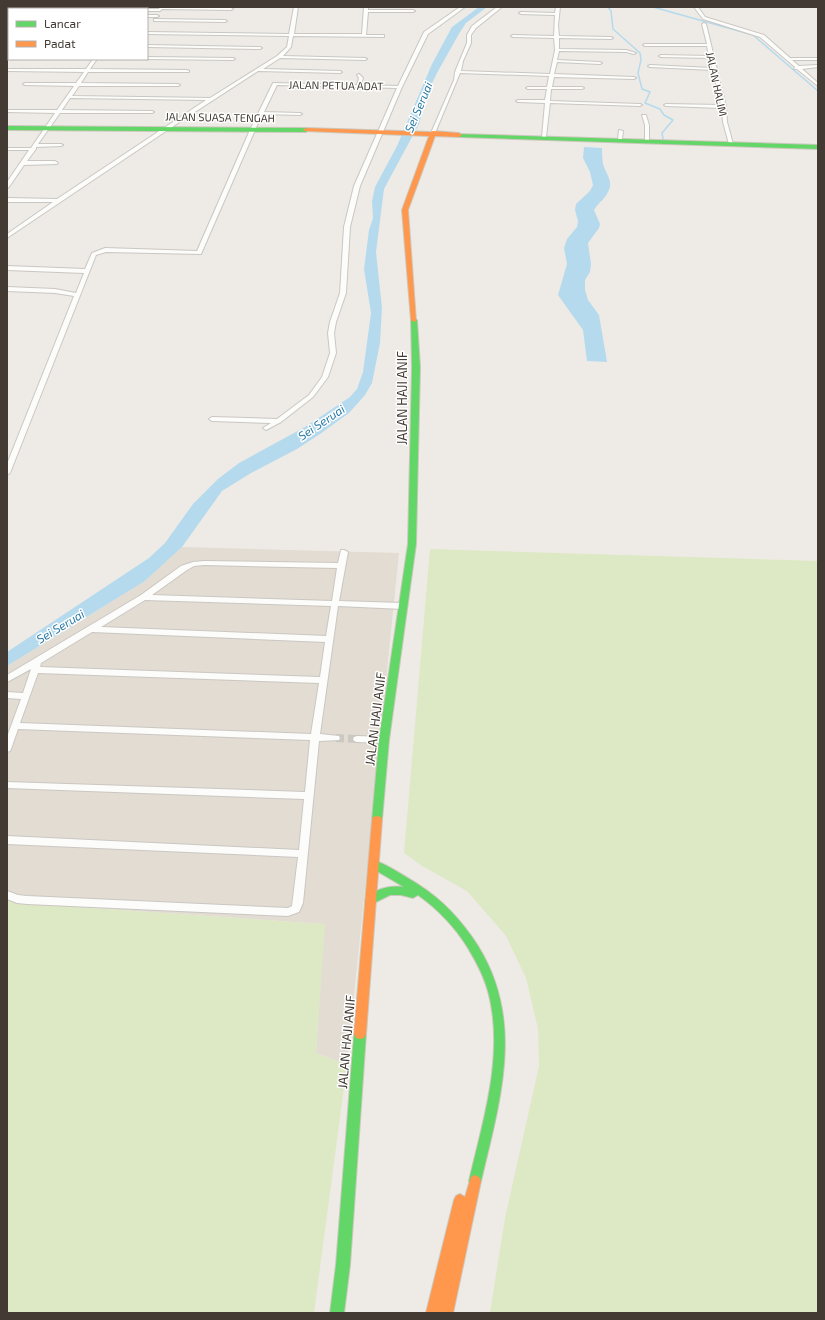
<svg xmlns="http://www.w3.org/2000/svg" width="825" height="1320" viewBox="0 0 825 1320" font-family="'Exo 2',sans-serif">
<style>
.residential{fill:#e2dcd3}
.green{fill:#dde9c4}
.water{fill:#b5daed}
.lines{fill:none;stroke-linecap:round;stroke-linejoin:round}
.stream{stroke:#b5daed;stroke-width:1.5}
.street-tunnel{stroke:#ccc8c2;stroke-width:8;stroke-dasharray:8 4;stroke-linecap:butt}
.street-casing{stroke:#cac7c2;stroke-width:2}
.fast-casing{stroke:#cdc8bd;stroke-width:2}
.slow-casing{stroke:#cdc8bd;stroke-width:2}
.street{fill:#fcfcfb;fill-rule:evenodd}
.fast{fill:#63d668;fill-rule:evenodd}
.slow{fill:#ff974d;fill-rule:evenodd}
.labels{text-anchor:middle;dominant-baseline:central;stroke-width:3;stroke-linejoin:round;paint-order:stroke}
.far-street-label{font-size:11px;fill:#433b33;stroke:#fff}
.far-water-label{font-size:12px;font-style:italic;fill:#2b7aa6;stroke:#fff}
.street-label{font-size:13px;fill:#433b33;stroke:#fff}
</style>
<rect width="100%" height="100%" fill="#eeebe6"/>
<polygon class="residential" points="182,547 399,553 347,1065 316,1053 324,924 17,903 7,899 7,666 145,581"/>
<g class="green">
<polygon points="430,549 818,561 818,1313 490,1313 505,1218 539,1066 538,1029 526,978 506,936 467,891 422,866 404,853"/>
<polygon points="7,899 17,903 325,924 316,1053 347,1065 314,1313 7,1313"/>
</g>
<g class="water">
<polygon points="479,7 487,7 466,23 460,32 437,73 426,96 419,124 384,189 376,252 382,308 380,343 372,383 365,395 349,413 320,434 297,449 251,473 222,491 182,547 145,581 7,666 7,652 149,558 165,543 193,504 218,479 239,463 305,427 350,397 357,389 363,372 371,313 364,269 369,230 373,218 372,201 375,187 397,146 432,64 452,27"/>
<path d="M 584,147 L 602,148 C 602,153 602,159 603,164 C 606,174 614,182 608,192 C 605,199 598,203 594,210 L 600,224 L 599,228 L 588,243 L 591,264 L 590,272 L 585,280 L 585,290 L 588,300 L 599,315 L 607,362 L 587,361 L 583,330 L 558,295 L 567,264 L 564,248 L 567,239 L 577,227 L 578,221 L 575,210 L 576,204 L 590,191 L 593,185 L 590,172 L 583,158 Z"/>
</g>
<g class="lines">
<g class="stream">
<polyline points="608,7 611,11 613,29 640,53 641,60 638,73 642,89 650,92 645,103 660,109 664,115 673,120 662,133 664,144"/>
<polyline points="653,7 753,35 818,91"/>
</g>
<polyline class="street-tunnel" points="336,738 357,739"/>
<defs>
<g id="street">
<polygon points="160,7 231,8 233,9 231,10 162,9 160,11 147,11 146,9 159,9"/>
<polygon points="294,7 298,7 294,34 362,34 364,7 368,7 368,10 413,10 415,11 413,12 368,12 366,35 384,35 384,37 382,37 293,36 291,47 283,56 365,58 367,59 365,60 280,58 263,69 340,71 342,72 340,73 258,71 178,123 7,238 7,234 53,202 7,202 7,198 57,199 206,100 70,98 62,110 152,111 154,112 152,113 60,113 38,144 61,144 63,145 61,146 36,147 36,149 27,161 55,161 58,163 57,164 24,165 9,187 7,188 7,182 29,150 7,150 7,148 31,148 55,113 7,112 7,110 57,110 74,86 25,85 23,84 25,83 76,83 84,72 7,71 7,69 86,69 93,59 97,59 90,69 187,70 189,71 189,72 88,72 81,83 178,84 180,85 178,86 79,86 72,96 210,98 277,56 287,47 289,36 147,34 147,32 289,34"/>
<polygon points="460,7 465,7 428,34 402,87 360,186 350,227 346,293 336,322 334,333 336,353 328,377 313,397 281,422 266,430 263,428 271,423 212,421 209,419 212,417 277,419 309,395 322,377 330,353 328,333 330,322 340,293 344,227 354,186 397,88 277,85 264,112 300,113 302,114 300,115 262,114 201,254 106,252 96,255 10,473 7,475 7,464 74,296 55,293 7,291 7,287 55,289 76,293 84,273 7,270 7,266 85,269 92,253 105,248 197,251 250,130 273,83 357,85 359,78 357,75 359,74 363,78 361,85 398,86 424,32"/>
<polygon points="497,7 502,7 476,28 471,35 471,43 463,61 461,71 550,74 555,50 554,38 513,37 511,36 513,35 554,36 555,15 521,14 519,13 521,12 555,13 556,7 560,7 558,25 559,36 611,37 613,38 611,39 559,38 559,49 626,50 636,53 634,54 626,52 559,51 557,60 600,62 602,63 600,64 557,62 554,74 634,77 636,78 634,79 554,77 552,87 582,87 584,88 582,89 551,89 550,101 640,104 642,105 640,106 550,103 546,137 544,138 542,137 545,103 518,102 516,101 518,100 545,100 547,89 528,89 526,88 528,87 547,87 549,76 460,73 435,133 431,134 431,133 454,80 455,72 467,43 467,35 472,26"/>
<polygon points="694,7 698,7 705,17 764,35 790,58 818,58 818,60 792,60 799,66 818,65 818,67 802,69 818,83 818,86 797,69 794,69 795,67 760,37 703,19"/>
<polygon points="147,15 157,15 159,16 157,17 147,17"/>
<rect x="7" y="19" width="2" height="2"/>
<polygon points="155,19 225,20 227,21 225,22 154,21 154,19"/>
<polygon points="704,23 706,24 726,107 727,122 733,144 731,145 729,144 723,122 722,108 666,106 664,105 666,104 721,105 713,70 650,67 648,66 650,65 712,68 710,58 661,57 659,56 661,55 709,56 707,46 645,46 643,45 645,44 707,44 702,24"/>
<rect x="7" y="31" width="2" height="2"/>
<polygon points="147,45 260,47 262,48 260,49 147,47"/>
<polygon points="147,57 233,58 235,59 233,60 146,59 147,59"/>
<polygon points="642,115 646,115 649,125 649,140 647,141 645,140 645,125"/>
<polygon points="619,130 623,131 622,139 620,140 618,139"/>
<path d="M 341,550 L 344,550 L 348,552 L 339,601 L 403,603 L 407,606 L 403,609 L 338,606 L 320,734 L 339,736 L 340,738 L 339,740 L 319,741 L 303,903 L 299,912 L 288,916 L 27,904 L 17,903 L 7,899 L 7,891 L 18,895 L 27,896 L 288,908 L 292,906 L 298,857 L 7,844 L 7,836 L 299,850 L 304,799 L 7,788 L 7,782 L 305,792 L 310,740 L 18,729 L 11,749 L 10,751 L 7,752 L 7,737 L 21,699 L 7,698 L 7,692 L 23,693 L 31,669 L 7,682 L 7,675 L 141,595 L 181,566 L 193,562 L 204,561 L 338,563 ZM 204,565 L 337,568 L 332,601 L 152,595 L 187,570 L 194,566 ZM 145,600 L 331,606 L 326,636 L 101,627 ZM 92,632 L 325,642 L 320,677 L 40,667 L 41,663 ZM 38,673 L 319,683 L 311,734 L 20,723 Z"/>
<polygon points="357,736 384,737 387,738 388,740 387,742 384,743 357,742 354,741 353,739 354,737"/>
</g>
<g id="fast">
<polygon points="7,126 306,128 309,130 306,132 7,130"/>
<polygon points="457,134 818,145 818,149 459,137 456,135"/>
<polygon points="414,318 417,320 420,367 416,544 389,740 382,820 381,823 377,824 373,823 372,820 379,740 408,544 412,367 411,320"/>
<path d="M 374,860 C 388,865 406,877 419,885 C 444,901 462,921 478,946 C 525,1022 500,1100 481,1181 L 479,1185 L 475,1187 L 471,1185 L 469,1181 C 483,1121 504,1056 489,995 C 485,978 477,963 468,948 C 455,927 438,909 418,895 L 413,898 L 401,895 L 390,895 L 370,905 L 366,904 L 365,901 C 371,889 391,885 404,887 L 370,867 L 369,864 L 370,861 Z"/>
<polygon points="360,1029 364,1030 366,1034 350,1265 344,1313 330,1313 336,1265 354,1034 356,1030"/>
</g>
<g id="slow">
<polygon points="306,128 431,132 433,131 459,133 462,135 459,137 435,136 408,210 416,321 414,322 411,320 402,210 429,136 304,131 303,130"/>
<polygon points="377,816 381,817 382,820 366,1034 364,1038 360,1039 356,1038 354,1034 372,820 373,817"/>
<polygon points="475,1175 479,1177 481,1181 453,1313 426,1313 454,1200 456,1196 460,1194 465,1197 471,1177"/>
</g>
</defs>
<use href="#street" class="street-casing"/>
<use href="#fast" class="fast-casing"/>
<use href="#slow" class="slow-casing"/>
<use href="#street" class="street"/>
<use href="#fast" class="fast"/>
<use href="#slow" class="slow"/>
</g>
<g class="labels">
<g class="far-street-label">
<text transform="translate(717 84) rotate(78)">JALAN HALIM</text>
<text transform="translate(336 85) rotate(1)">JALAN PETUA ADAT</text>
<text transform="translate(220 117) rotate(1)">JALAN SUASA TENGAH</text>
</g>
<g class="far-water-label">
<text transform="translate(418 107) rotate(-67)">Sei Seruai</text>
<text transform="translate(321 422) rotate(-34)">Sei Seruai</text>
<text transform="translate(60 626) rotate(-31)">Sei Seruai</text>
</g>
<g class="street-label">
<text transform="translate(402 398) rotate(-90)">JALAN HAJI ANIF</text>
<text transform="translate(375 719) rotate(-83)">JALAN HAJI ANIF</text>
<text transform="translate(346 1042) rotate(-85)">JALAN HAJI ANIF</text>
</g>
</g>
<rect width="825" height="1320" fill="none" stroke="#433b33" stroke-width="16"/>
<rect x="8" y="8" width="140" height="52" fill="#ffffff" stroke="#b4b1ad"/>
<rect x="16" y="21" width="20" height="6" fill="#63d668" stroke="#b4b1ad"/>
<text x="44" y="28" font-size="12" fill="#433b33">Lancar</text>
<rect x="16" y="41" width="20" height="6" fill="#ff974d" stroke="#b4b1ad"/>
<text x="44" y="48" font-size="12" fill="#433b33">Padat</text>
</svg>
